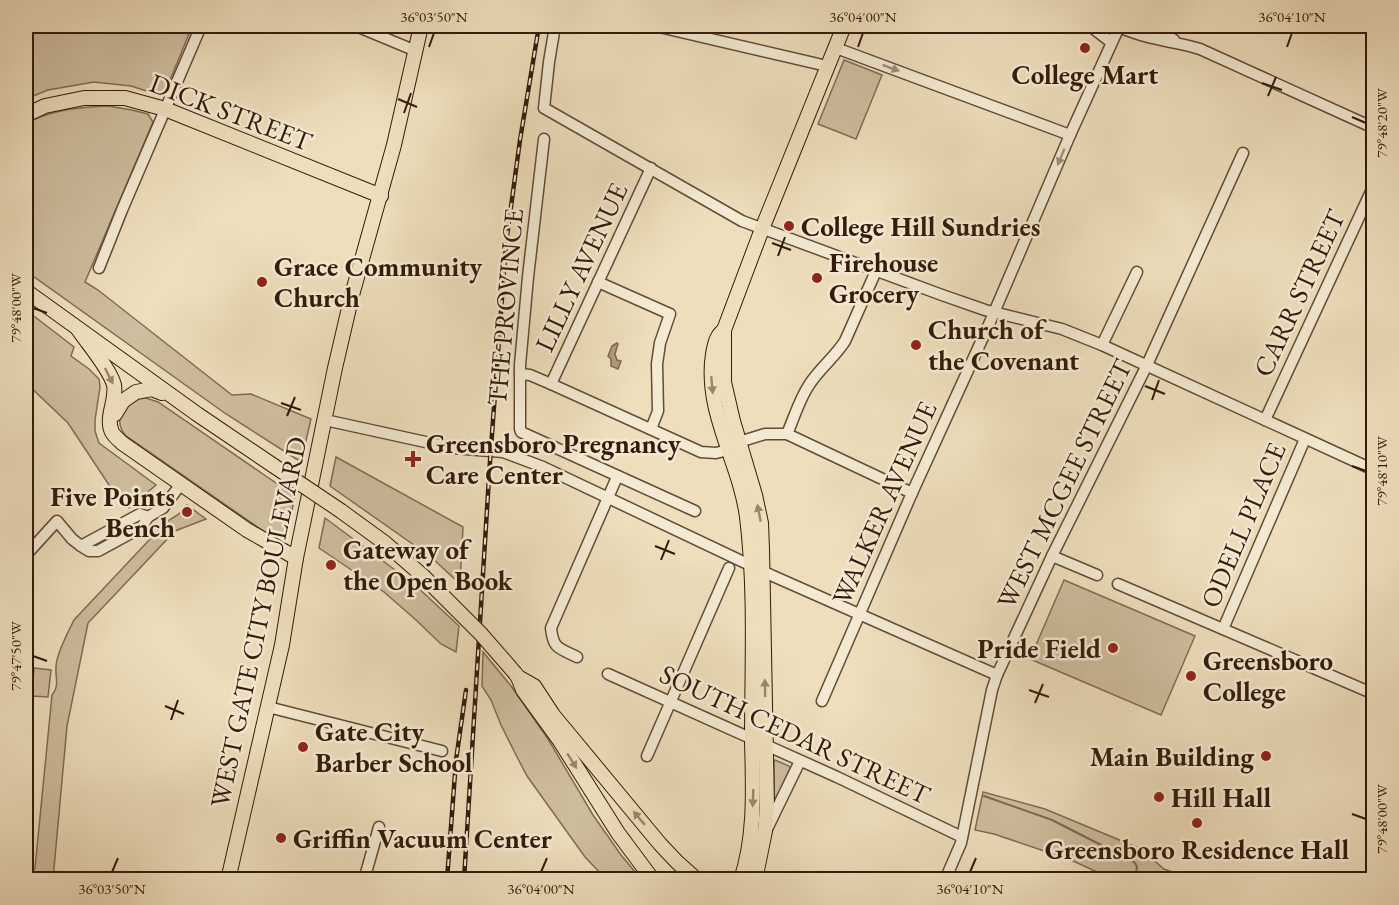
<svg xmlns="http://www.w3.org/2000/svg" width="1399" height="905" viewBox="0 0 1399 905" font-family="'EB Garamond',serif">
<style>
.green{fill:#cebd9e;stroke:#806c54;stroke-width:1.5}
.water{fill:#ae9c7f;stroke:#7d6850;stroke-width:1.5}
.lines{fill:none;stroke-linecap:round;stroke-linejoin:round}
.stream{stroke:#7d6850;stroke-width:2}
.minor-casing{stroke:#624c36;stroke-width:13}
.major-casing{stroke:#331b0a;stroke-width:16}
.minor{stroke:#f4ead3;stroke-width:10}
.major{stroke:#eedebc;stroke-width:14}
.rail-casing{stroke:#331b0a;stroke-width:4.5}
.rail{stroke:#f4ead3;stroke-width:2;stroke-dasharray:7;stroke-linecap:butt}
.major-bridge-casing{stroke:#331b0a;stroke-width:16;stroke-linecap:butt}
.major-bridge{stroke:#eedebc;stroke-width:14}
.oneway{fill:#9d8d79}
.oneway2{fill:#9a866c}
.ticks{fill:none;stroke:#331b0a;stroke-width:2}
.poi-dot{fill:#8f2418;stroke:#f4ead3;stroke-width:2}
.labels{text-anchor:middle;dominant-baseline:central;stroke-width:5;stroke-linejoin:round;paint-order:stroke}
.poi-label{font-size:27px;font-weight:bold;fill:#331b0a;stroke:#f4ead3;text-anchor:start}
.street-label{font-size:27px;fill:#331b0a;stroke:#f4ead3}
.neatline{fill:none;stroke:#331b0a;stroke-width:2}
.ticks-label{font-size:15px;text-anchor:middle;fill:#331b0a}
</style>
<rect width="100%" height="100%" fill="#eedebc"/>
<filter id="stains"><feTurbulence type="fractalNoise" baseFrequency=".00333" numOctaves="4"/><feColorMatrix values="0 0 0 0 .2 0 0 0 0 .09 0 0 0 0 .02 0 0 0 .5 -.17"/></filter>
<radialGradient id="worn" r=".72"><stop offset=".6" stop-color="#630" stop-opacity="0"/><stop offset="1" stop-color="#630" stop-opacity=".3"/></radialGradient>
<g class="green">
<polygon points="26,26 168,26 189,34 165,92 159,95 131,86 94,82 48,90 26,99"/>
<polygon points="844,60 882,75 856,139 818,124"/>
<path d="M 108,106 L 132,110 L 148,114 L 153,122 L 85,282 L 98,290 L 232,395 L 251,394 L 311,419 L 301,462 L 226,414 L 26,271 L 26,123 C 52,110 79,107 108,106 Z"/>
<polygon points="26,310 74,347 71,356 89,369 99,379 100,387 95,420 95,431 99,443 156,485 129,508 111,488 68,423 26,383"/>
<path d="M 146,398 L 158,402 L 295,496 L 287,534 C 281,539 277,538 269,535 L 125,435 C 112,418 126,399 146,398 Z"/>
<polygon points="336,457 463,527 460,584 431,557 330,486"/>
<path d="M 187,505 L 206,519 L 175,531 L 88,623 L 67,726 L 53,879 L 27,879 L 35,868 L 52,695 C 60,686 55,677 56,667 C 56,654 68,632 74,620 L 166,522 L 179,514 Z"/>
<polygon points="325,518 414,584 459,626 456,652 441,644 416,620 384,592 319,548"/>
<polygon points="1064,580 1195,636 1161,715 1030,659"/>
<polygon points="483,652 511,686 548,739 593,815 621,855 641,879 606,879 585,857 527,776 517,757 501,725 491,700 482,686"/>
<polygon points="34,668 51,670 48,697 32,696"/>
<polygon points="775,760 789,766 791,769 775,803 774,801 774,762"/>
<polygon points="983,792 1045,809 1141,849 1164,869 1192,879 1112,879 1071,860 994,834 975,830"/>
</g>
<polygon class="water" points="617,343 618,344 615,354 617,360 621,361 618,369 611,366 611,359 608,356 612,346"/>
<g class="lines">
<polyline class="stream" points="984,796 1052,820 1105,847 1124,855 1135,863 1137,867 1135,880"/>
<defs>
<g id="minor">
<polyline points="356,26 416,51"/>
<polyline points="555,26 549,62 544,108 742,221 942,295 985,310 1062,329 1102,345 1374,470"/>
<polyline points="655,26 827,66"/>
<polyline points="1090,26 1111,42"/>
<path d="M 1115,26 C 1127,30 1139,35 1152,38 C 1168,42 1184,44 1200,49 L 1374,128"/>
<polyline points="1146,26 1162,32 1174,40"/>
<polyline points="836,48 1070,135"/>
<polyline points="544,139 528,277 520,365 520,429 521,432 695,511"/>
<polyline points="99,268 122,210 201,26"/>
<polyline points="598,282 670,314 660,343 657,364 658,411 651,429"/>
<polyline points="1102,345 1137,272"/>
<polyline points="520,374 530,375 551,384 701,452 716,453 728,450"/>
<polyline points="551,384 651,168"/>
<polyline points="325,420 453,448 503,452 543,467 773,576 997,675"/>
<polyline points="1265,420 1374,185"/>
<path d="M 787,434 C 794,418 799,400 809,385 C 819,369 835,357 845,341 L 876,271"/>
<polyline points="739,442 765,434 787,434 912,493"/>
<polyline points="81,546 140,514 148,517"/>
<polyline points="26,555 57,521 72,539 81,546 89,551 98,551 142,527 148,517 163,508 181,484"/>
<polyline points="1052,556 1097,575"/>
<polyline points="1118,584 1374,694"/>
<polyline points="1223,629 1305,439"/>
<path d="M 577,657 C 559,648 553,649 551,628 L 617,477"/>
<polyline points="608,674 837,777 962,837"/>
<polyline points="822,701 912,493 990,322 1070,135 1119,27"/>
<polyline points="268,707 442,751"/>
<polyline points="647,756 729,568"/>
<polyline points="767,829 800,761"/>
<polyline points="364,880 379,827"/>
<polyline points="945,880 961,843 992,690 997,675 1052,556 1147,365 1243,153"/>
</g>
<g id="major">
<polyline points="26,115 45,106 84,98 125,98 165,109 381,196"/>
<polyline points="26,291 197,414 274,466"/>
<path d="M 78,329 C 88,344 110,369 114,385 C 117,400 105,418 112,432 C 114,436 119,440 122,443 L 247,530 L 296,558"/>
<path d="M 724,330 C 722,332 719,334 718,337 C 715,341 714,349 713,354 C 704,412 740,462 747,517 C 756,591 752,666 752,740 C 753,786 756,835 741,880"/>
<polyline points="115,414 123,401 136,392 152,389 162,393"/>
<polyline points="341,511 385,543 423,576"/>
<polyline points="515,673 518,677 534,686 553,715 660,844 677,862 697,880"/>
<polyline points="518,677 523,690 560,741 618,833 653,880"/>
<polyline points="228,880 282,645 296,558 335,368 352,295 394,145 421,26"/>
<polyline points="755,880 765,831 767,807 762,549 761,523 755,495 733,421 724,382 724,330 762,229 844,26"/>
</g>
</defs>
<use href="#minor" class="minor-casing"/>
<use href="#major" class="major-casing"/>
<use href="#minor" class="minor"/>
<use href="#major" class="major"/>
<defs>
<g id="rail">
<polyline points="447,880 456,760 466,690"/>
<polyline points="464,880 490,461 506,244 520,140 539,26"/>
</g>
</defs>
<use href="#rail" class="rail-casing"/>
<use href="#rail" class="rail"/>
<defs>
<g id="major-bridge">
<polyline points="274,466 341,511"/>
<polyline points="423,576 481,634 515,673"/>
</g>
</defs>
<use href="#major-bridge" class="major-bridge-casing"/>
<use href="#major-bridge" class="major-bridge"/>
</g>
<defs><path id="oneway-solid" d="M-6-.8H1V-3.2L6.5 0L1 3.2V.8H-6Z" transform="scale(1.5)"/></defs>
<g class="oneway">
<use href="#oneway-solid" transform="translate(891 68) rotate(20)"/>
<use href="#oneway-solid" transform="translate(1061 157) rotate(113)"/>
</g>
<g class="oneway2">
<use href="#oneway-solid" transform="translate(109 376) rotate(63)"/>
<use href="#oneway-solid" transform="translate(712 385) rotate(85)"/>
<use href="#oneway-solid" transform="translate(759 513) rotate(-101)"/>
<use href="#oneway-solid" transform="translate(765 688) rotate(-91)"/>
<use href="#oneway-solid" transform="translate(572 761) rotate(58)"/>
<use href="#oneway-solid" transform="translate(753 798) rotate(92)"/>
<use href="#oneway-solid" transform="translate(639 818) rotate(-130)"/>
</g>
<path class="ticks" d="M 429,47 L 434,33M 858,47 L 863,33M 1287,47 L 1292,33M 1262,83 L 1282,90M 1268,96 L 1276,77M 398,99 L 417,107M 404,113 L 411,93M 1352,117 L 1366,123M 772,243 L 791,250M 778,256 L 785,237M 33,308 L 47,313M 1145,386 L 1165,394M 1152,400 L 1159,380M 281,403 L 301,410M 287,416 L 295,397M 1352,466 L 1366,471M 655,546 L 675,554M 661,560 L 669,540M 33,656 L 47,661M 1029,690 L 1049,697M 1035,703 L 1043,684M 165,706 L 184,714M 171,720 L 178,700M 1352,814 L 1366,819M 112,872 L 118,858M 541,872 L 547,858M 970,872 L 976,858"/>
<g class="poi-dot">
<circle cx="1085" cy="48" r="6"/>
<circle cx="789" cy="226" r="6"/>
<circle cx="817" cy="278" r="6"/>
<circle cx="262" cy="282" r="6"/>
<circle cx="916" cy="345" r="6"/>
<path d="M410 450h6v6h6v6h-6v6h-6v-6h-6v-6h6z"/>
<circle cx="187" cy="512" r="6"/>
<circle cx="331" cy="565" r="6"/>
<circle cx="1113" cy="648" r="6"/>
<circle cx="1191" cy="676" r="6"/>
<circle cx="303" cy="747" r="6"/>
<circle cx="1266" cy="756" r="6"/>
<circle cx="1159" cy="797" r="6"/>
<circle cx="1197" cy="823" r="6"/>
<circle cx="281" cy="838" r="6"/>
</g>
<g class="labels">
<g class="poi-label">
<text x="1085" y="74" text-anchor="middle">College Mart</text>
<text x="801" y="226">College Hill Sundries</text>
<text x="829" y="262">Firehouse<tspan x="829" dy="31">Grocery</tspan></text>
<text x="274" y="266">Grace Community<tspan x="274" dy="31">Church</tspan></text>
<text x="928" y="329">Church of<tspan x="928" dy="31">the Covenant</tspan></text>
<text x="426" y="443">Greensboro Pregnancy<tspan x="426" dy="31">Care Center</tspan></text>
<text x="175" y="496" text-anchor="end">Five Points<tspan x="175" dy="31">Bench</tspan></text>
<text x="343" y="549">Gateway of<tspan x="343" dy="31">the Open Book</tspan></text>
<text x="1101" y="648" text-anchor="end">Pride Field</text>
<text x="1203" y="660">Greensboro<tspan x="1203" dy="31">College</tspan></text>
<text x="315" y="731">Gate City<tspan x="315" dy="31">Barber School</tspan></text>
<text x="1254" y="756" text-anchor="end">Main Building</text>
<text x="1171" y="797">Hill Hall</text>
<text x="293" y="838">Griffin Vacuum Center</text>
<text x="1197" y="849" text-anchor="middle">Greensboro Residence Hall</text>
</g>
<g class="street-label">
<text transform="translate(231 112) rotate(21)">DICK STREET</text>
<text transform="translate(581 267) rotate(-65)">LILLY AVENUE</text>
<text transform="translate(1299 293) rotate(-65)">CARR STREET</text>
<text transform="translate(505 307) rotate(-85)">THE PROVINCE</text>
<text transform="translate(1064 484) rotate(-64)">WEST MCGEE STREET</text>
<text transform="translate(884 503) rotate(-66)">WALKER AVENUE</text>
<text transform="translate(1243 525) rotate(-67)">ODELL PLACE</text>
<text transform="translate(258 622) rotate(-78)">WEST GATE CITY BOULEVARD</text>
<text transform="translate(795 734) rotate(25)">SOUTH CEDAR STREET</text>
</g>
</g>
<rect width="1399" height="905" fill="none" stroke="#eedebc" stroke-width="66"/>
<rect x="33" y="33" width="1333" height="839" class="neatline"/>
<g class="ticks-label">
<text x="434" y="22">36°03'50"N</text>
<text x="863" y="22">36°04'00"N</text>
<text x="1292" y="22">36°04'10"N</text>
<text transform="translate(1382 123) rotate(-90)" y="5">79°48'20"W</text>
<text transform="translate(16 308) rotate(-90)" y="5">79°48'00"W</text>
<text transform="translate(1382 471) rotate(-90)" y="5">79°48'10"W</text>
<text transform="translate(16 656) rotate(-90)" y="5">79°47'50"W</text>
<text transform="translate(1382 819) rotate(-90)" y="5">79°48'00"W</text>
<text x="112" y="894">36°03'50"N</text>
<text x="541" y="894">36°04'00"N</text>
<text x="970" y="894">36°04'10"N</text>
</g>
<rect width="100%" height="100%" filter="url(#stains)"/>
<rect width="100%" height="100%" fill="url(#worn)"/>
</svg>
